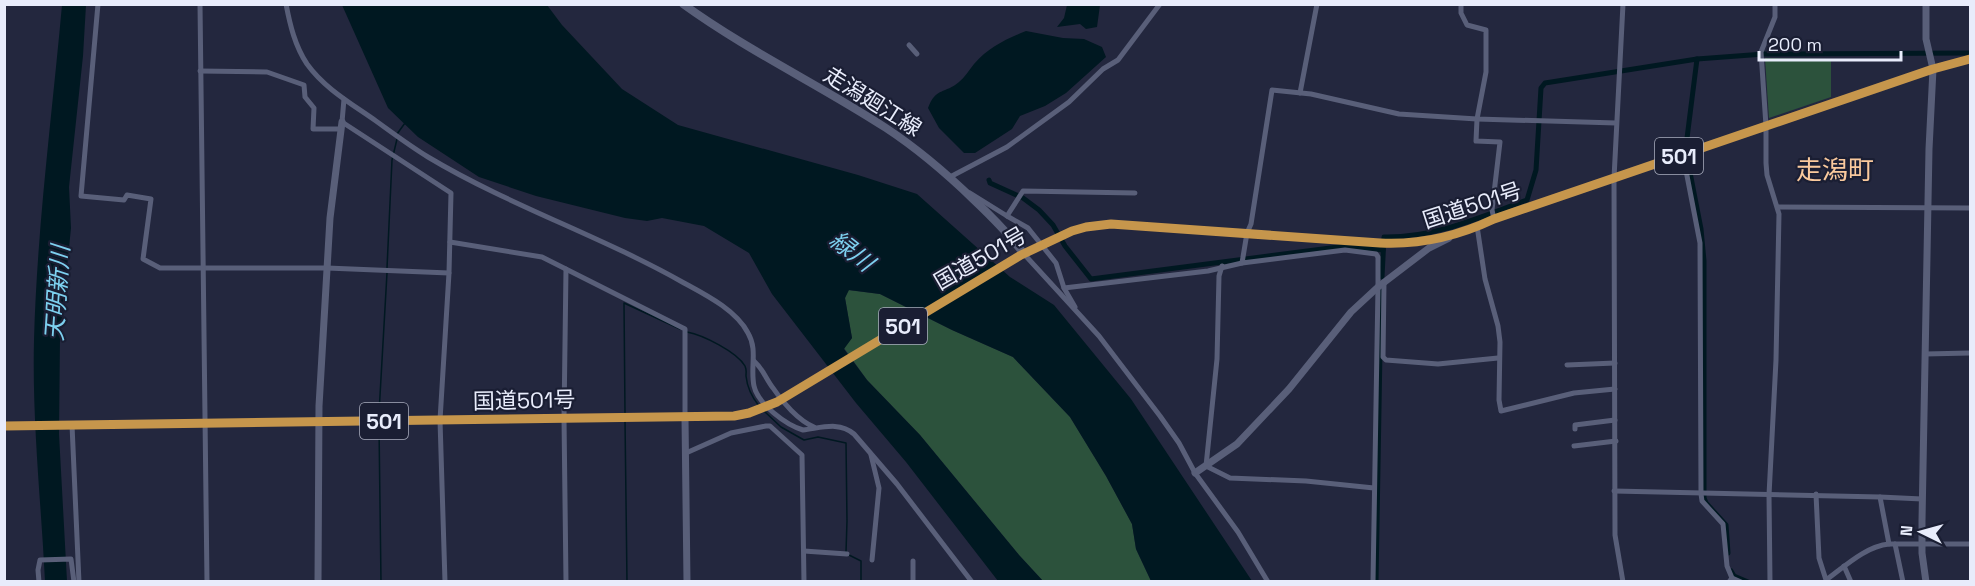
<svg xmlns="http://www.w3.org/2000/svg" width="1975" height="586" viewBox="0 0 1975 586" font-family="'Space Grotesk','Noto Sans JP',sans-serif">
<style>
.green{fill:#2c523c}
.water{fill:#001821}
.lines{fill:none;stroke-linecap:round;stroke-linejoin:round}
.stream{stroke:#001821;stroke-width:1.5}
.canal{stroke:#001821;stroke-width:5}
.minor{stroke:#595f79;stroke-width:5}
.tertiary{stroke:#595f79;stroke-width:7}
.secondary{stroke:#595f79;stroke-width:8}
.trunk{stroke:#c6964c;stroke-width:9}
.labels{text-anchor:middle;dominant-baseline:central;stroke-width:4.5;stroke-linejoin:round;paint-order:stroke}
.shield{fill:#1a1e33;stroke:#aaaebf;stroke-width:1.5}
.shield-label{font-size:21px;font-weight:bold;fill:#e8ecfb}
.street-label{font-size:22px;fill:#e8ecfb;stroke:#1a1e33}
.water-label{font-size:24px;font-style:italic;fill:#7dd0ef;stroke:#1a1e33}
.quarter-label{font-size:26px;fill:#f9c99d;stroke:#1a1e33}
</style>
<rect width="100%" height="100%" fill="#23273e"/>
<g class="green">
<polygon points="1765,58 1831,59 1831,97 1769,118"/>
<polygon points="848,290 880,294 952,330 1013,357 1070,417 1106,476 1132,524 1136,549 1151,581 1043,581 1019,555 920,435 867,380 844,348 852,338 845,298"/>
</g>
<g class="water">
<path d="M 62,5 L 86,5 L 83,56 L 69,187 L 71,228 L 60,337 L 59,434 L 67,581 L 45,581 C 41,501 32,421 34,340 C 37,228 52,116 62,5 Z"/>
<polygon points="342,5 547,5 562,25 622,89 678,125 858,175 917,194 1010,277 1054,305 1131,399 1252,581 1151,581 1136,549 1132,524 1106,476 1070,417 1013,357 952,330 880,294 849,290 845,298 852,338 844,349 867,380 920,435 1019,555 1043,581 998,581 906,462 856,403 772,294 749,253 704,226 662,218 647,221 625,218 536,196 479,177 418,137 388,108"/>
<polygon points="1067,5 1100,5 1097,27 1086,29 1080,24 1057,27 1064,18"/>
<path d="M 1026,31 L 1063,38 L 1084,39 L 1102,47 L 1106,57 L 1066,93 L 1045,106 L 1020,116 L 1012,129 L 975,153 L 964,153 L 939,128 L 928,108 C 936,87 945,94 959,82 C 965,77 969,70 974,64 C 989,47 1006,39 1026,31 Z"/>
</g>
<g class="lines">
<g class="stream">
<polyline points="397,134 405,123"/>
<polyline points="387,268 392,160 397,139"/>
<path d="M 687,332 C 703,335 737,352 745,366 C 747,371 746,370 746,376 C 747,386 751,396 759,406"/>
<polyline points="764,411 781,427 804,440 818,437 846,443 847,521 846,552"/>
<polyline points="379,413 387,273"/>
<polyline points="625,413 624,303 680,329"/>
<polyline points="625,420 627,582"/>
<polyline points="379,426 381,582"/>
<polyline points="849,555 861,561 861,582"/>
</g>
<g class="canal">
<polyline points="1686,146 1697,59"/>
<polyline points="1687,157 1701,229 1704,261 1704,498 1706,503 1726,525 1728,553"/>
<polyline points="989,180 990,183 1023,198 1039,210 1053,225 1065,246 1091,279 1346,246 1383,250"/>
<path d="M 1382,277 L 1384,237 C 1435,238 1480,217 1527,200 L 1536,170 L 1541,88 L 1545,83 L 1697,59 L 1764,54 L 1970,53"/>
<polyline points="1731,571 1734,576 1748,582"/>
<polyline points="1376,582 1381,291"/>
</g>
<g class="minor">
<polyline points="98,4 81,196 124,200 127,195 151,199 143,259 160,268 327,268 449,273"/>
<polyline points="200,4 207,582"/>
<path d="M 286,4 C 290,25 295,46 307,64 C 325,89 352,104 376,121 C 394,134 410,146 428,157 C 510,206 601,236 684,283 C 706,295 736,310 748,333 C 758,350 750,367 754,386 C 758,404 786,425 803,430 C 821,428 839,421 854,434 L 897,484 L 972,582"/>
<polyline points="1461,4 1461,13 1467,25 1486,30 1486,72 1477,119 1476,141 1500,142 1492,210 1494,219"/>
<polyline points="1623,4 1614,178 1615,535 1623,582"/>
<polyline points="909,45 917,54"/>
<polyline points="200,71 267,72 304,85 305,97 314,108 313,129 340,129"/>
<polyline points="1300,93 1317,4"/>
<polyline points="344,99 342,122 451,193 449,273 440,420 445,582"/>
<polyline points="1683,155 1700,243 1701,494 1702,501 1723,524 1727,566 1732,578"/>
<polyline points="950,177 1007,147 1069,102 1103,69 1118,60 1160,4"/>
<polyline points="970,193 1007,216"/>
<polyline points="1778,207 1970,208"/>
<polyline points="1477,226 1485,279 1498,326 1500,342 1499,400 1501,411 1574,393 1615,389"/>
<polyline points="450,242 542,257 685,329 685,418"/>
<polyline points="1024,254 1099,336 1160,416 1179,443 1195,473 1238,532 1268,582"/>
<polyline points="1242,263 1247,233 1251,224 1272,90 1311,94 1399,114 1477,119 1616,123"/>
<polyline points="1222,266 1219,276 1217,359 1206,466 1230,478 1306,481 1374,488"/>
<polyline points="566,269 564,418 566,582"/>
<polyline points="1384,282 1383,357 1386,360 1438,364 1498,358"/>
<polyline points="1064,288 1208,271 1242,263 1345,250 1376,254 1378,257 1378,287 1373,582"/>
<polyline points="1075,307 1064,288 1056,263 1028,228 1007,216 1023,191 1135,193"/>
<polyline points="1925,354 1970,353"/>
<path d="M 754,361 C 763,369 766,379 773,388 C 782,402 799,421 814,427"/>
<polyline points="1567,365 1615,363"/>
<polyline points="72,425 79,582"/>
<polyline points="1575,429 1575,425 1615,420"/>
<polyline points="1574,446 1616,441"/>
<polyline points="686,453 731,433 766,426 770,426 802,455 804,582"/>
<polyline points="871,455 879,488 872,560"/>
<polyline points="1614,491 1880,497 1889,544 1970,544"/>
<path d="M 1816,494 L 1819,558 L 1826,580 C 1844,567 1866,546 1889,544"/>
<polyline points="1880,497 1922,499"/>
<polyline points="1895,544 1903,582"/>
<polyline points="804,551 847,554"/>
<polyline points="913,561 913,582"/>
<polyline points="1844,566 1851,582"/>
<polyline points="39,582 38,570 40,560 71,559 74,582"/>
<polyline points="1729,582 1732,578 1741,582"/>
<polyline points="1770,582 1769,495 1776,360 1779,214 1767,175 1766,163 1766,126 1761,52 1775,17 1775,4"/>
</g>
<g class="tertiary">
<polyline points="1926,4 1926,39 1933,69 1929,149 1922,521 1922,553 1926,582"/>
<polyline points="685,418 687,582"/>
<polyline points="1195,473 1237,444 1289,389 1351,312 1378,287 1429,248 1449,238"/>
<polyline points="318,582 319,406 330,218 342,122"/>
</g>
<path class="secondary" d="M 683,4 C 748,51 820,85 886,128 C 918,149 947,174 974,200 C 992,217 1009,234 1024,254"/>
<path class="trunk" d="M 4,426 L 734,416 L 749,413 L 777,402 L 1021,255 L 1072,231 L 1086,227 L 1111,224 L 1380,243 C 1420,245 1458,236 1494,219 L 1933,69 L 1970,59"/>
</g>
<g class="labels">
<g class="shield">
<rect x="1655" y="138" width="48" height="36" rx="4.5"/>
<rect x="879" y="308" width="48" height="36" rx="4.5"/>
<rect x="360" y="403" width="48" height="36" rx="4.5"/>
</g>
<g class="shield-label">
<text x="1679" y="156">501</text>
<text x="903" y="326">501</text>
<text x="384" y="421">501</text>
</g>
<g class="street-label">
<text transform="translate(873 101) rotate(32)">走潟廻江線</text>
<text transform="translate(1472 205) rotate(-18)">国道501号</text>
<text transform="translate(980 258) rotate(-30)">国道501号</text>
<text transform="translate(524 400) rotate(-1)">国道501号</text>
</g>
<g class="water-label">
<text transform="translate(852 251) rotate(38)">緑川</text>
<text transform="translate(57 293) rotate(-86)">天明新川</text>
</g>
<g class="quarter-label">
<text x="1835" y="170">走潟町</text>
</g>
</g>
<rect width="1975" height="586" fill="none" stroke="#e8ecfb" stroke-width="12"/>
<g transform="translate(1921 532) rotate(275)" stroke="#1a1e33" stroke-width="4.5" paint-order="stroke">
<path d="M0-4.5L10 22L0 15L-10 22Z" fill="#e8ecfb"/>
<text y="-9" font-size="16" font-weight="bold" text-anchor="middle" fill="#e8ecfb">N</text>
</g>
<path d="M1759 51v9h142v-9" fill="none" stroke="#e8ecfb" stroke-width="3"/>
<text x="1768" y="51" font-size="18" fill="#e8ecfb" stroke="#1a1e33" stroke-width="4.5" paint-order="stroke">200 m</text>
</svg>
